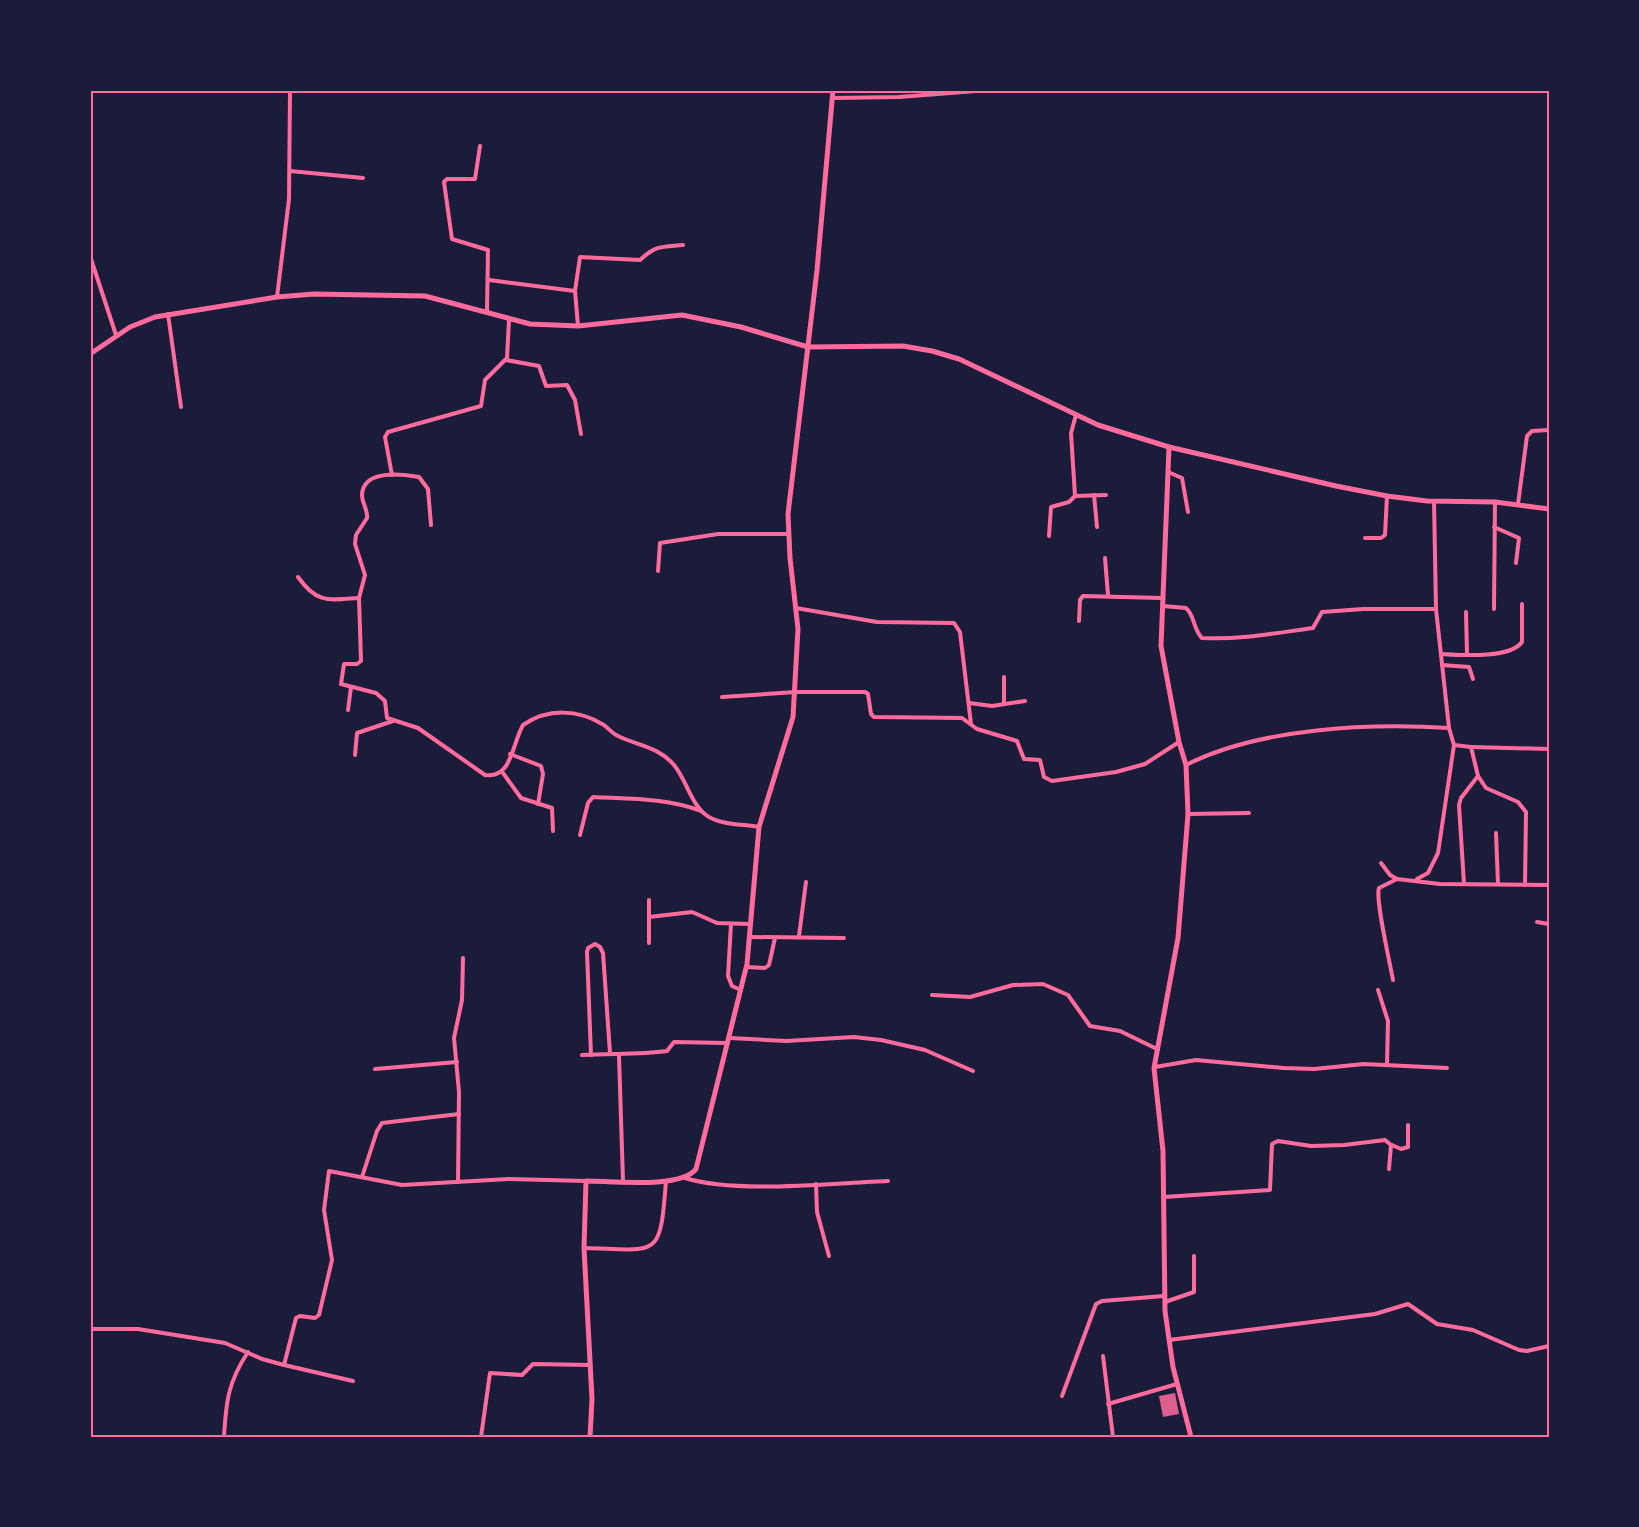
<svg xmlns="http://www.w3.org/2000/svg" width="1639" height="1527" viewBox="0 0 1639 1527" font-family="Manrope,sans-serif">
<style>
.building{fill:#dd5f8e}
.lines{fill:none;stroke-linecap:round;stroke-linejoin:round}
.minor{stroke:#ff6b9d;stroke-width:4}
.tertiary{stroke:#ff6b9d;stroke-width:5}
.neatline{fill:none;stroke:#ff6b9d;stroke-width:2}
</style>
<rect width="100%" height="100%" fill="#1b1b3a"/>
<polygon class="building" points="1175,1393 1179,1414 1163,1417 1159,1396"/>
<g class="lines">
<g class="minor">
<polyline points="832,98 899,97 989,90"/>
<polyline points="480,146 475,179 447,179 444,182 452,239 488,250 487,312"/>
<polyline points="290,171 363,178"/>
<polyline points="90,256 116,335"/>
<polyline points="489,280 575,291"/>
<polyline points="277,297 289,199 290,90"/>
<polyline points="168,314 181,407"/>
<path d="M 578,326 L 575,291 L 580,257 L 640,260 C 656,245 662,247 683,245"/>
<polyline points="506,360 539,366 546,386 567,385 575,400 581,434"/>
<polyline points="1168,472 1182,478 1188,512"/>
<polyline points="392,475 385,437 388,432 481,406 485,380 507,358 509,320"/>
<polyline points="1094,495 1097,527"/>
<polyline points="1075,496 1106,495"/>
<polyline points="1434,501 1436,609 1449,728 1454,745 1471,747 1478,776 1461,798 1459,805 1464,884"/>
<polyline points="1518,504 1527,436 1532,431 1549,430"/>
<path d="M 431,525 L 428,489 L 419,477 C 402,474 363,469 362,495 C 362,503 368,510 367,518 L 356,535 L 355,544 L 365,575 L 359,598 L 361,661 L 357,664 L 344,664 L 341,684 L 376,693 L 385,701 L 387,718 L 418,728 L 485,775 C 512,779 512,744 523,725 C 548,708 578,709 604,725 C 609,729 613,734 618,736 C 639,746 659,747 674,765 C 686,779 691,804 706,815 C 719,825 743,824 759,827"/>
<polyline points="1494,527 1519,538 1516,563"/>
<polyline points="1049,536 1051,507 1069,502 1075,496 1071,433 1076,415"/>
<polyline points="1365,538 1381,538 1385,535 1387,496"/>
<polyline points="1105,558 1108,595"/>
<polyline points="658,571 660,543 718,534 788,534"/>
<path d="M 298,577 C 317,604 329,600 359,598"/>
<path d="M 1163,606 L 1186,608 C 1195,616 1193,629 1202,638 C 1239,640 1276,633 1313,628 L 1322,612 L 1364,609 L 1436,609"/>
<polyline points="796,608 877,622 954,623 960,632 971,724"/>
<polyline points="1494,609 1495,502"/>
<polyline points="1466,612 1467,655"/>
<polyline points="1079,621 1080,600 1083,596 1162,598"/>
<path d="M 1441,654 C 1460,655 1510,659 1522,642 L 1522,604"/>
<polyline points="1442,665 1469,667 1473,679"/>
<polyline points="1004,677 1004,704"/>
<polyline points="722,697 796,692 865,692 868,694 871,714 874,717 962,718 977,729 1017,741 1024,759 1040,760 1044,777 1052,781 1116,772 1145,764 1179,742"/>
<polyline points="969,703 992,706 1025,701"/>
<polyline points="348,710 351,687"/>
<polyline points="1471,747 1549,749"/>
<polyline points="510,754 541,766 543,774 538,804"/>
<polyline points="355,755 357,733 393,721"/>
<path d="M 1186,765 C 1259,728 1368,723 1449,728"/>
<polyline points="503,773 521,798 552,808 553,831"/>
<polyline points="1478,776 1486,788 1518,802 1526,812 1525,885"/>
<polyline points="1188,814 1249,813"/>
<polyline points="1496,833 1498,884"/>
<path d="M 580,835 L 588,803 L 593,797 C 630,799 666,798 701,811"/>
<polyline points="1381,863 1390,875 1397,879"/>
<polyline points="1417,879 1428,873 1438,853 1454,745"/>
<polyline points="649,917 692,912 717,923 751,924"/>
<polyline points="1537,922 1549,924"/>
<polyline points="731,924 728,976 732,986 741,990"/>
<polyline points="799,936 806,882"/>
<polyline points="751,937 844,938"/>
<polyline points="649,943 649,900"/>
<polyline points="747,967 765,968 769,965 775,938"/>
<path d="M 1393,980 C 1390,963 1375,899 1379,888 L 1397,879 L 1440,884 L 1549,885"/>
<polyline points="1378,990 1388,1021 1387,1065"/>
<polyline points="932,995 970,997 1013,985 1043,984 1068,995 1090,1026 1120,1031 1157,1049"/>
<polyline points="730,1038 786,1041 854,1037 881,1040 925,1050 973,1071"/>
<path d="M 582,1055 C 611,1053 638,1055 667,1051 L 674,1042 L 727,1043"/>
<polyline points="591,1055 587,952 588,948 595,944 600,947 603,953 610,1053"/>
<polyline points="619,1056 623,1181"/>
<polyline points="1155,1067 1196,1060 1284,1068 1314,1069 1364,1064 1447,1068"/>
<polyline points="375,1069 457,1062"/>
<polyline points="1392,1145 1401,1149 1408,1147 1408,1125"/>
<polyline points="362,1177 377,1131 382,1123 459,1114"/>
<path d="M 685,1178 C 737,1194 831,1183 888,1181"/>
<polyline points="458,1182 459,1092 454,1038 462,1000 463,958"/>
<polyline points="816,1184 817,1212 829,1256"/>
<polyline points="1164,1197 1270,1190 1272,1144 1278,1141 1311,1146 1344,1145 1385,1140 1391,1145 1389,1169"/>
<path d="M 584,1248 C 659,1250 660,1260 666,1181"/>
<polyline points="1165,1302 1194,1292 1194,1256"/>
<polyline points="90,1329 138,1329 225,1343 262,1359 284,1365 296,1318 300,1316 315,1318 319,1315 332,1260 324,1210 329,1171 402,1185 509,1179 586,1181"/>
<polyline points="1169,1340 1375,1314 1408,1304 1437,1324 1473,1330 1519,1350 1527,1351 1549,1346"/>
<polyline points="1103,1356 1113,1437"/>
<polyline points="284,1365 353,1381"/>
<polyline points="1062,1396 1096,1304 1102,1301 1164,1296"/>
<polyline points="1108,1404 1177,1384"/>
<path d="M 224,1437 C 226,1402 228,1382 248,1352"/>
<polyline points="481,1437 490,1373 522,1375 533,1364 590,1365"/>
</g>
<g class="tertiary">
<polyline points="90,354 130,327 155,317 277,297 314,294 425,296 530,324 578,326 682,315 741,327 808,347 903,346 932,351 959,359 1098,425 1169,447 1336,486 1387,496 1427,501 1495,502 1549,509"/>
<polyline points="1169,447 1161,646 1179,742 1186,765 1188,814 1178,938 1154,1068 1163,1151 1165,1311 1173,1367 1191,1437"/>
<path d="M 590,1437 L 592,1399 L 584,1248 L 586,1181 C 611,1181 681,1189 696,1169 L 747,964 L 759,827 L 793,717 L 798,629 L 790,558 L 788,514 L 817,270 L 833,90"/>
</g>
</g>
<rect width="1639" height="1527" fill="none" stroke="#1b1b3a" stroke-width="183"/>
<rect x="92" y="92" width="1456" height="1344" class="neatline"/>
</svg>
